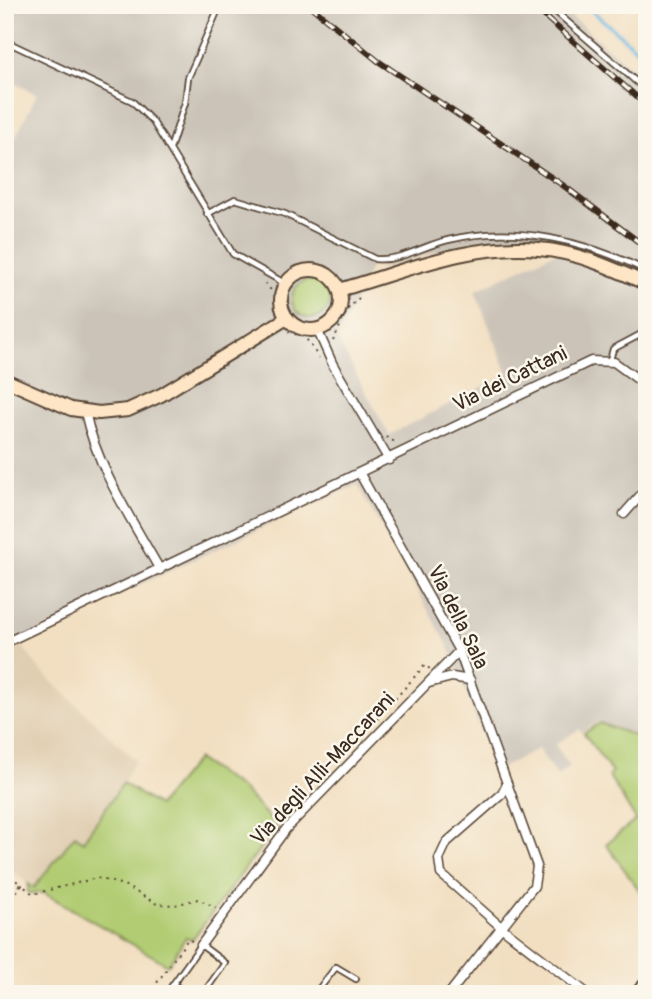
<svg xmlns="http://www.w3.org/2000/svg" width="652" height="999" viewBox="0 0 652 999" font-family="Pangolin,sans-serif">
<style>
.built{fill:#e0ceb1}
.industrial{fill:#cbc3b8;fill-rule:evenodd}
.green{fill:#b1cc72;stroke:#767b48;stroke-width:2}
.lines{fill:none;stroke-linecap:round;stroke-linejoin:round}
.stream{stroke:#64b5df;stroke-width:3.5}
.lane-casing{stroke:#564536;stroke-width:8}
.street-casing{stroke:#564536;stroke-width:11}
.secondary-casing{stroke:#564536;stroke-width:16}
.path{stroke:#564536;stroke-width:2;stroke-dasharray:2 5;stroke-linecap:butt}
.lane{stroke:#fff;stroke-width:4.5}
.street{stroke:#fff;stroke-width:8}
.secondary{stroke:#fde5c5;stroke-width:12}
.rail-casing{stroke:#3b2a1e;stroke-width:6}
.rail{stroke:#fbf7ec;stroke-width:3.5;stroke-dasharray:10;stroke-linecap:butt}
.labels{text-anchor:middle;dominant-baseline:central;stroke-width:5;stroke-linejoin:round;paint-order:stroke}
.street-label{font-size:21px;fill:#3b2a1e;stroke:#fbf7ec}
</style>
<rect width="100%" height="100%" fill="#fbf7ec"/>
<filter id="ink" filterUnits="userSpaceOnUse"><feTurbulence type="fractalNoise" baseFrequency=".0143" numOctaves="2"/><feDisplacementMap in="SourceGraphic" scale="14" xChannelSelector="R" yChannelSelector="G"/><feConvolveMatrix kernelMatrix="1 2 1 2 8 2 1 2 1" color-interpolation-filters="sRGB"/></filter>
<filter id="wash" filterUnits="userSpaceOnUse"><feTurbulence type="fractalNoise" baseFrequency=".00686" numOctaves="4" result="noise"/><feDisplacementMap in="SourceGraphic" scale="28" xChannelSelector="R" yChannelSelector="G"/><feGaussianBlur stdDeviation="1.57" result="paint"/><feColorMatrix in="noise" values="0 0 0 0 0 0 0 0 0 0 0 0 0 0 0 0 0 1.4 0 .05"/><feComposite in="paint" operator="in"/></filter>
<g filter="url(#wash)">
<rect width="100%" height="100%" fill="#f2dfc1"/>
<polygon class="built" points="22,646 40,670 135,760 123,783 83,842 75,836 34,888 5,866 5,653"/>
<path class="industrial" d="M 5,5 L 558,5 L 647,82 L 647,738 L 599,721 L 582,732 L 579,729 L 555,745 L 570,766 L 557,776 L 538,749 L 496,771 L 449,647 L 357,484 L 5,647 L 5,159 L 37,94 L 5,78 ZM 524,238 L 568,246 L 475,291 L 508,374 L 389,435 L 337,339 L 371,266 L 384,268 L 472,241 Z"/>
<g class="green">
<circle cx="311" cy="299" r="19"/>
<polygon points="600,723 647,740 647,901 606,844 636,820 609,776 612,773 584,733"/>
<polygon points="197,759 243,790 277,826 192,940 186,937 168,965 44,893 28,893 28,884 34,888 75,835 83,841 123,783 158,806"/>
</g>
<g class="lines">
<polyline class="stream" points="585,5 647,58"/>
</g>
</g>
<g filter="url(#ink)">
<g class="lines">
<defs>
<g id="lane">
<polyline points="548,5 647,91"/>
<polyline points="5,41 132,101 153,122 233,254 286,284"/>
<polyline points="170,149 185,103 188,78 220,5"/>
<path d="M 207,214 L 235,199 L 285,214 L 375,259 C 399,262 425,245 448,240 C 515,223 586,241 647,271"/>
<polyline points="610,360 613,349 647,331"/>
<polyline points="173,984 187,994"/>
<polyline points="166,994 201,945 225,963 203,994"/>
<polyline points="315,994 336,967 356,979"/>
</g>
<g id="street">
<polyline points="317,329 333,365 389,460"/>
<path d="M 85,412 C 97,468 132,520 160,570"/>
<polyline points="360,474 459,651 537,866 534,886 449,994"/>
<polyline points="624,514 647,488"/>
<polyline points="5,643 591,361 614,362 647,386"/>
<polyline points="429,683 452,677 470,680"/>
<polyline points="507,784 502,794 447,842 439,859 441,874 501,927 588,994"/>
<polyline points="201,945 286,829 459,651"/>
<polyline points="633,994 647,980"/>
</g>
<g id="secondary">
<circle cx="311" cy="300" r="30"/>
<path d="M 339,290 C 403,272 471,242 539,249 C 577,252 612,268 647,284"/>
<polyline points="5,380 71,409 99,413 128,410 161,395 287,318"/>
</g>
</defs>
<use href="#lane" class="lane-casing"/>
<use href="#street" class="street-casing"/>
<use href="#secondary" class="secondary-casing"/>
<g class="path">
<polyline points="265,283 274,294 275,310"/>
<polyline points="288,332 305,337 319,358"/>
<polyline points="333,341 348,309 361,296"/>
<polyline points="386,437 397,443"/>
<polyline points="372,725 425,665 430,669"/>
<polyline points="647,789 647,799"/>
<polyline points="647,841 642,850 647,870"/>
<polyline points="5,872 22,885 5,906"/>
<polyline points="5,888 22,885 33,894 97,878 124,885 157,904 175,905 198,899 216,908"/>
<polyline points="149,994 188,939 192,941"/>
</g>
<use href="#lane" class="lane"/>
<use href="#street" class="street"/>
<use href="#secondary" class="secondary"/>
<defs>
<g id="rail">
<polyline points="309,5 378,61 564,186 647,248"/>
<polyline points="532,5 647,106"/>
</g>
</defs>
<use href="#rail" class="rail-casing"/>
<use href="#rail" class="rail"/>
</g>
</g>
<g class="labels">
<g class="street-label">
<text transform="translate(510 379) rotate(-26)">Via dei Cattani</text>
<text transform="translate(458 617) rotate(64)">Via della Sala</text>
<text transform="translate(323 769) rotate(-47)">Via degli Alli-Maccarani</text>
</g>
</g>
<rect width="652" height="999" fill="none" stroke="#fbf7ec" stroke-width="28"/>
</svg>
